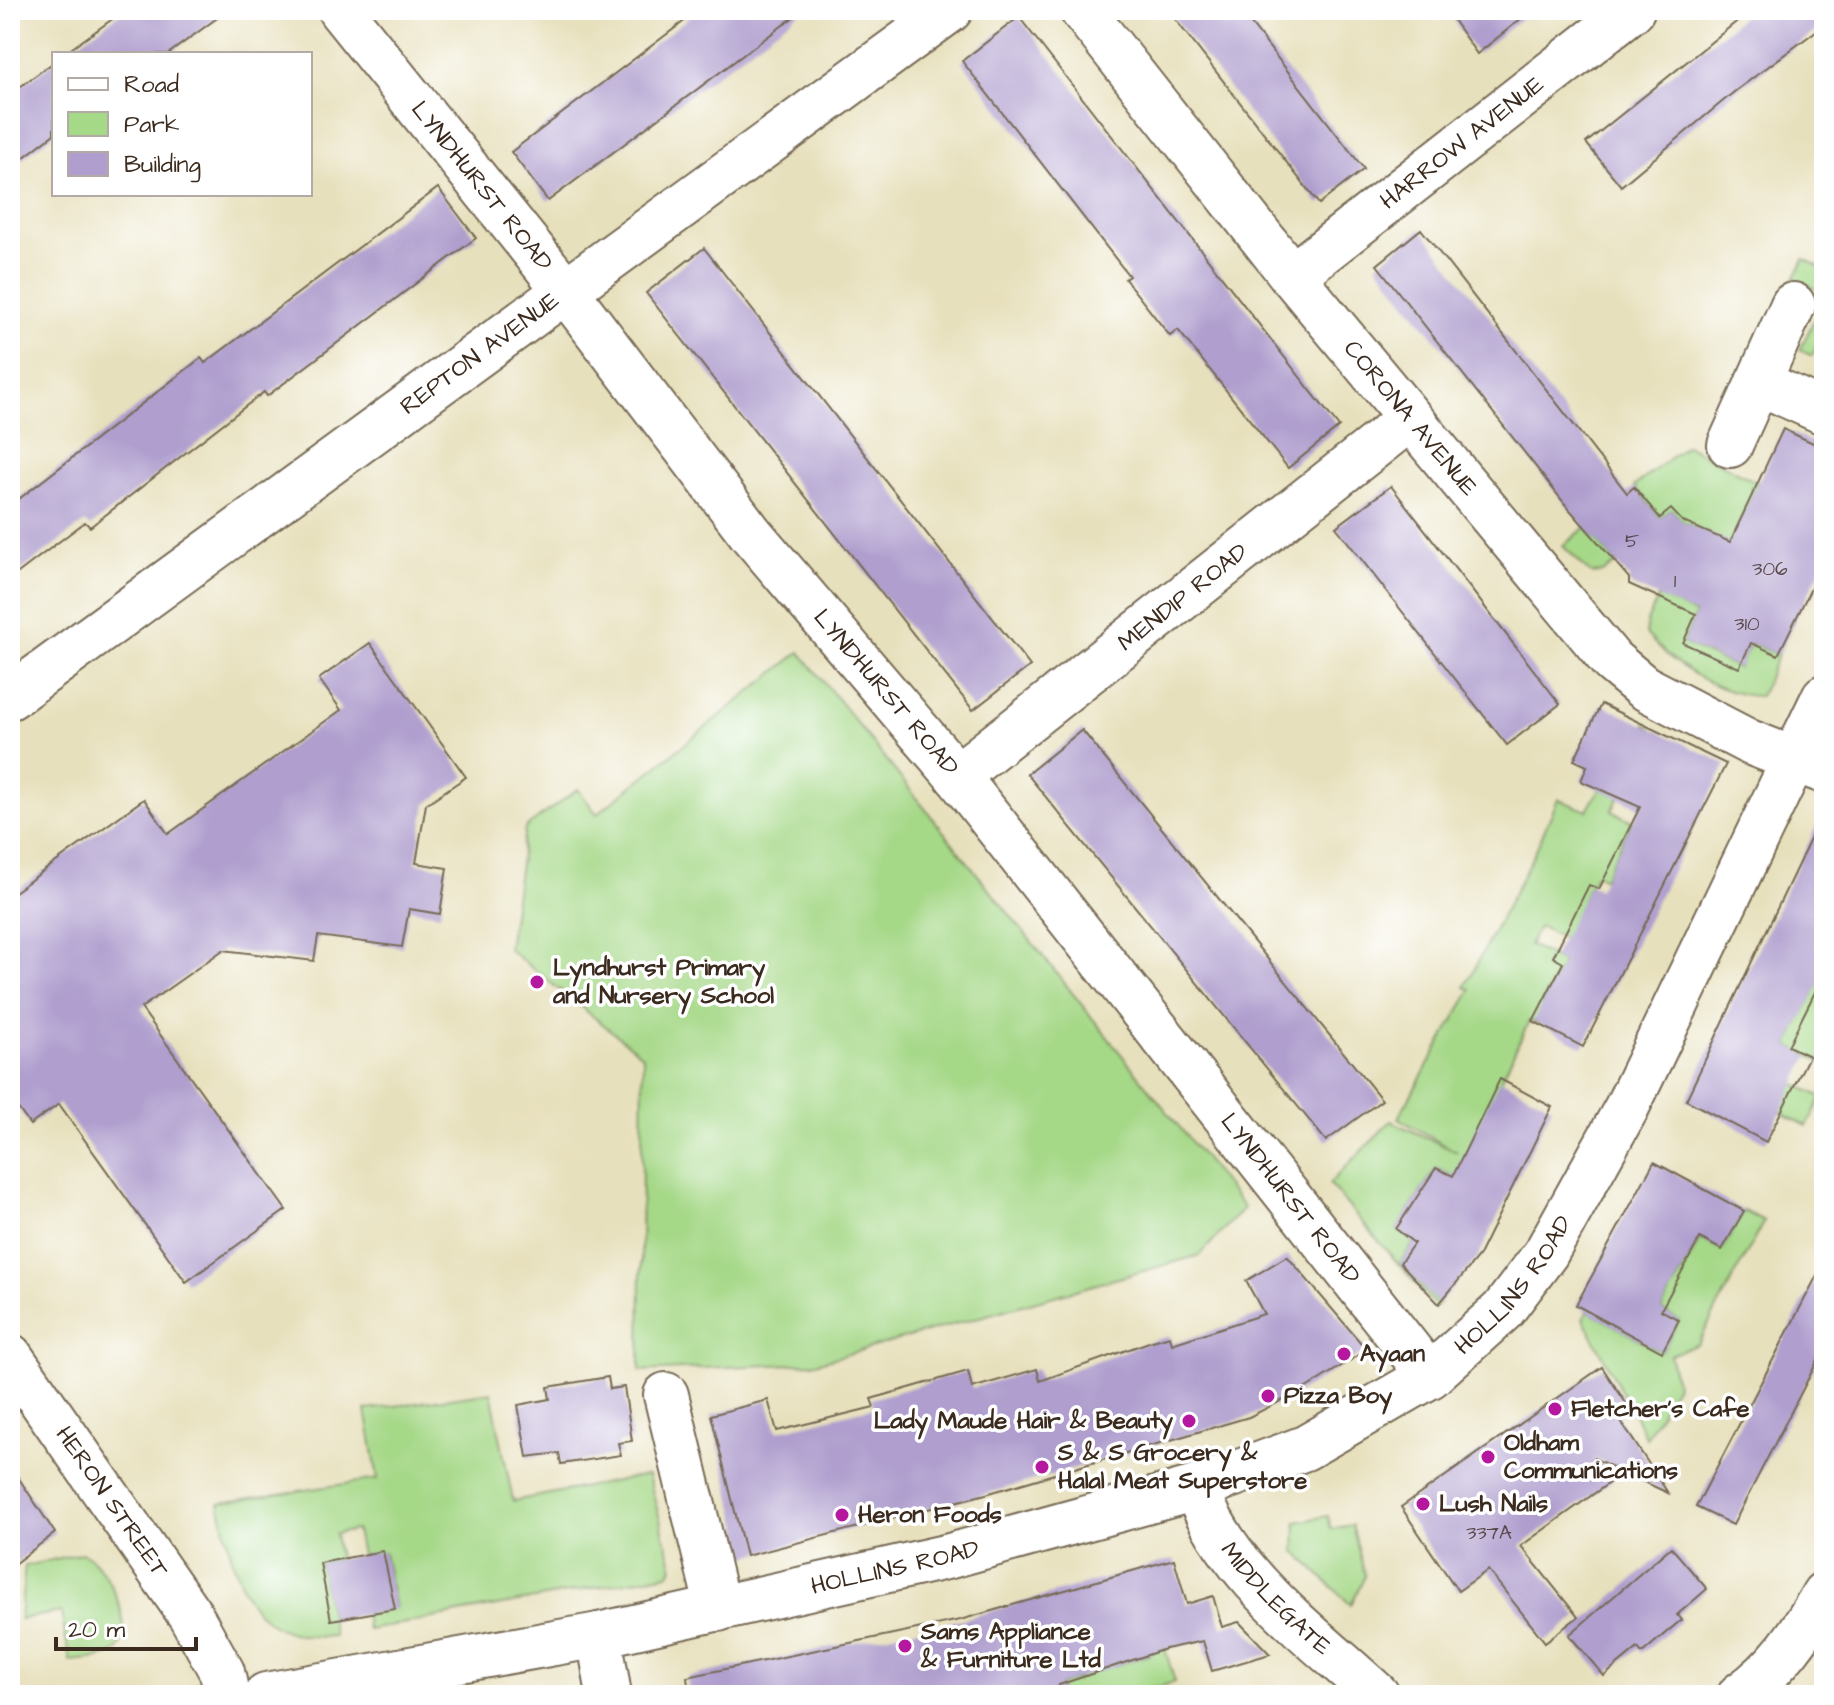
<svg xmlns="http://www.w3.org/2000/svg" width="1834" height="1705" viewBox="0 0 1834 1705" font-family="'Architects Daughter',sans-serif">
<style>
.green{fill:#a5d887;stroke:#708152;stroke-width:2}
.building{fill:#af9ece}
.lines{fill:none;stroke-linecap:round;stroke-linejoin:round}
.minor-casing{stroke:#776a55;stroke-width:48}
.major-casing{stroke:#776a55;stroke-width:48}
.minor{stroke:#fff;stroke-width:44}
.major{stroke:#fff;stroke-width:44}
.poi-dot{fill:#b5179e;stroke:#fff;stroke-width:3}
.labels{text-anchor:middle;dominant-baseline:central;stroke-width:7;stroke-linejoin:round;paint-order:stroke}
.number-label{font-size:20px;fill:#58474a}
.street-label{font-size:24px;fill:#3b2a1e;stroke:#fff}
.poi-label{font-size:24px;font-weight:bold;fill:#3b2a1e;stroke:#fff;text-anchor:start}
</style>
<rect width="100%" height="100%" fill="#fff"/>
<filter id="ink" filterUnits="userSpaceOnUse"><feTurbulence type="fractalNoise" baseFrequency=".0125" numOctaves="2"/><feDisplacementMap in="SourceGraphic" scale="16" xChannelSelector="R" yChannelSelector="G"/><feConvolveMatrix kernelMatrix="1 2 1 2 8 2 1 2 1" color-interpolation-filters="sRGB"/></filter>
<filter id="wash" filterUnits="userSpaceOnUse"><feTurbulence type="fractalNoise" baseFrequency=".006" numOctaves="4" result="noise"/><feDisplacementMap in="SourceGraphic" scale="32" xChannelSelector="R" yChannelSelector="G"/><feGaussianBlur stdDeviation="1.8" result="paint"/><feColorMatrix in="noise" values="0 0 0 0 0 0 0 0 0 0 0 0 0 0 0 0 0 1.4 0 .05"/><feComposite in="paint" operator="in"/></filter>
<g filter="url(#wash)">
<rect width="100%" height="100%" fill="#e7e0bc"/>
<g class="green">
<polygon points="1804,259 1824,269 1824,293 1794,279"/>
<polygon points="1824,298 1824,332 1812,356 1800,350"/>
<polygon points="1686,445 1758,483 1723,558 1698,529 1683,522 1671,509 1660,518 1634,487"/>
<polygon points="1586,527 1616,563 1603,573 1591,574 1563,546"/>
<path d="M 1659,596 L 1696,614 L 1683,643 L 1738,668 L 1751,643 L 1778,655 L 1760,696 C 1719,696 1672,664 1646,634 L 1647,621 Z"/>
<polygon points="800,652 1244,1208 1200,1255 816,1363 640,1371 643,1056 508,949 525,828 578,789 597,814"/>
<path d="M 1646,724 L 1653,729 L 1612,811 L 1632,821 L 1604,879 L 1596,874 C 1582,896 1575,917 1571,942 L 1539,926 L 1529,945 L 1563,962 L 1541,1005 L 1545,1008 L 1537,1024 L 1529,1021 L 1455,1177 L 1436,1168 L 1397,1229 L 1414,1243 L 1400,1263 L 1439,1304 L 1436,1307 L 1329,1184 L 1391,1121 L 1457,1152 L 1398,1118 L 1471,990 L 1465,987 L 1535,852 L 1558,799 L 1587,811 C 1603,779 1630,757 1646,724 Z"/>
<polygon points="1824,971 1824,1063 1788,1046"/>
<polygon points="1776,1075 1822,1097 1807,1126 1762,1103"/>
<polygon points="1744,1211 1764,1221 1698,1344 1670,1355 1676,1385 1646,1438 1583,1318 1588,1311 1662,1352 1679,1320 1661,1310 1700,1239 1722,1250"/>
<path d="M 491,1392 L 513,1501 L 648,1475 L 673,1568 L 668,1574 L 368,1630 L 365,1614 L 395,1608 L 384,1552 L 361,1555 L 356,1530 L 335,1534 L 339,1559 L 320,1564 L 334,1636 C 243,1645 235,1572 219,1503 L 378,1479 L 366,1410 Z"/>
<polygon points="1328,1516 1331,1529 1352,1525 1365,1576 1351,1605 1295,1551 1296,1522"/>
<path d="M 82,1553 C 104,1560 138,1629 118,1649 C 106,1660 85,1659 70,1661 L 61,1612 L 20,1619 L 25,1566 Z"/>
<polygon points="1161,1635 1175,1682 1129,1695 1062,1695 1059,1685 1080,1678 1075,1659 1114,1666 1149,1655"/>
</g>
<g id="blocks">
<g class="building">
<polygon points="125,10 228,10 168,54 64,54"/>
<polygon points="699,10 803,10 548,201 511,152"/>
<polygon points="1168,10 1240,10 1364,169 1319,204"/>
<polygon points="1446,10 1532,10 1477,54"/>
<polygon points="1751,10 1824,10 1824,25 1734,92 1621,186 1586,143"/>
<polygon points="1019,17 1339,427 1288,468 1178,330 1170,336 1125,279 1129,276 962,61"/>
<polygon points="54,62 54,134 10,168 10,94"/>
<polygon points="438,188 476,238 267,396 264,392 90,527 85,522 10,579 10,506 201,358 205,363"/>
<polygon points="1421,229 1627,493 1634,487 1660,518 1671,509 1683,522 1730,542 1783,429 1824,448 1824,562 1778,655 1751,643 1739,668 1683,643 1696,614 1629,584 1629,578 1565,504 1377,265"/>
<polygon points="704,248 1030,666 973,710 646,293"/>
<polygon points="1391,486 1560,704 1507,745 1336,527"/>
<polygon points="370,643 466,777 426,804 416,863 447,868 440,914 409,909 402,947 318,936 314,961 223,950 141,1008 286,1210 186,1282 59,1104 30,1125 10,1097 10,895 144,799 168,834 341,710 319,679"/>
<polygon points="1601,704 1726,764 1583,1047 1533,1021 1563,963 1553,957 1589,885 1599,889 1640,807 1581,781 1587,766 1574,760"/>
<polygon points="1082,730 1382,1100 1326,1141 1027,774"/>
<polygon points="1824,810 1824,974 1788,1046 1809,1056 1766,1142 1686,1100"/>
<polygon points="1500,1079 1552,1107 1478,1257 1439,1304 1400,1263 1414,1243 1396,1229 1436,1168 1453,1176"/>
<polygon points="1654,1162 1744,1211 1722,1250 1700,1238 1661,1310 1679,1320 1662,1352 1576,1305"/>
<polygon points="1287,1256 1367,1350 1303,1390 1249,1417 986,1494 746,1556 711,1415 768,1400 777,1431 874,1407 871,1399 968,1371 972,1388 1037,1369 1040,1381 1149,1342 1170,1336 1172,1344 1264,1314 1246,1281"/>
<polygon points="1824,1262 1824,1348 1733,1525 1696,1507"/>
<polygon points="1602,1367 1630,1409 1618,1417 1668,1493 1593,1458 1613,1480 1521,1546 1578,1617 1545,1642 1488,1570 1458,1591 1401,1507"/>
<polygon points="608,1377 610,1389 624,1387 628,1413 632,1441 618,1443 621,1455 561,1464 559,1453 527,1457 518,1405 550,1399 548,1387"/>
<polygon points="10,1465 55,1533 10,1567"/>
<polygon points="1671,1547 1707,1589 1677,1615 1681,1620 1642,1653 1638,1648 1604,1676 1569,1635"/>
<polygon points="383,1551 395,1609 331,1620 320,1563"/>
<polygon points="1174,1559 1187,1604 1213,1596 1222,1627 1239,1622 1270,1654 1212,1671 1203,1641 1165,1649 1059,1685 1062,1695 689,1695 687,1677 960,1620"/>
</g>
</g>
</g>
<g filter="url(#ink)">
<use href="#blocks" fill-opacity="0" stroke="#776a55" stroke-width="2"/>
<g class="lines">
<defs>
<g id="minor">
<path id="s1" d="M 340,10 L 565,290 L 751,534 L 957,776 L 1430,1376"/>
<path id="s2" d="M 1082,10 L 1292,276 L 1612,661 L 1643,687 L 1749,742 L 1824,771"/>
<path id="s3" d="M 1292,276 L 1632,10"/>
<polyline points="1758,382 1824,412"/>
<polyline points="1730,445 1793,305"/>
<path id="s4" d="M 10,697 L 950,10"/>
<path id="s5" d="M 957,776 L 1409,419"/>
<path id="s6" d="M 10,1356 L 191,1616 L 222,1672 L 227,1695"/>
<polyline points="666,1395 718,1609"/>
<path id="s7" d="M 1196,1488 C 1227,1574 1311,1634 1377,1695"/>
<polyline points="599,1635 609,1695"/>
<path d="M 1740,1695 C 1777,1669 1802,1633 1824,1594"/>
</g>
<g id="major">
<path id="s8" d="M 266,1695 L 599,1635 L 950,1556 L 1196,1488 L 1305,1448 L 1430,1376 L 1503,1310 L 1546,1253 L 1626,1109 L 1824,697"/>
</g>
</defs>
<use href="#minor" class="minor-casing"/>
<use href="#major" class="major-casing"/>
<use href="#minor" class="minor"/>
<use href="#major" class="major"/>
</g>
</g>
<g class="poi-dot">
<circle cx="537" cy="982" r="8"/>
<circle cx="1344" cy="1354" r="8"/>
<circle cx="1268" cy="1396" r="8"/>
<circle cx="1555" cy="1409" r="8"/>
<circle cx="1189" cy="1421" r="8"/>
<circle cx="1488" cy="1457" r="8"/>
<circle cx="1042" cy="1467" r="8"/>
<circle cx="1423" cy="1504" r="8"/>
<circle cx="842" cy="1515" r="8"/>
<circle cx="905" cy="1646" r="8"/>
</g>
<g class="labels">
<g class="number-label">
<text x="1632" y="541">5</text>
<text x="1770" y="569">306</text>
<text x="1675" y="581">1</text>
<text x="1747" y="624">310</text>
<text x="1489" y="1533">337A</text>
</g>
<g class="street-label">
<text stroke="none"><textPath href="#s3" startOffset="216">HARROW AVENUE</textPath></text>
<text stroke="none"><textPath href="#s1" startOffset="226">LYNDHURST ROAD</textPath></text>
<text stroke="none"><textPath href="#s4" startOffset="582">REPTON AVENUE</textPath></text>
<text stroke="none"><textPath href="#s2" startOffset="524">CORONA AVENUE</textPath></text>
<text stroke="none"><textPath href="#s5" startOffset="288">MENDIP ROAD</textPath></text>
<text stroke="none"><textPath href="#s1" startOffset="874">LYNDHURST ROAD</textPath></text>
<text stroke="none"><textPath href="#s1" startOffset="1522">LYNDHURST ROAD</textPath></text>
<text stroke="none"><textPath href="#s8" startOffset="1338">HOLLINS ROAD</textPath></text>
<text stroke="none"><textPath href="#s6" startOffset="178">HERON STREET</textPath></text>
<text stroke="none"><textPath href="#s8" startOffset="642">HOLLINS ROAD</textPath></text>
<text stroke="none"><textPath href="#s7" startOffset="138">MIDDLEGATE</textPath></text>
</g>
<g class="poi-label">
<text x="553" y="968">Lyndhurst Primary<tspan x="553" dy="28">and Nursery School</tspan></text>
<text x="1360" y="1354">Ayaan</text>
<text x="1284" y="1396">Pizza Boy</text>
<text x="1571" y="1409">Fletcher's Cafe</text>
<text x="1173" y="1421" text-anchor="end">Lady Maude Hair &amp; Beauty</text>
<text x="1504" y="1443">Oldham<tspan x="1504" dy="28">Communications</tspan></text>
<text x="1058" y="1453">S &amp; S Grocery &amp;<tspan x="1058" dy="28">Halal Meat Superstore</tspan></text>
<text x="1439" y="1504">Lush Nails</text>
<text x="858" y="1515">Heron Foods</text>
<text x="921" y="1632">Sams Appliance<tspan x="921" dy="28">&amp; Furniture Ltd</tspan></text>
</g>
</g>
<rect width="1834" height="1705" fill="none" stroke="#fff" stroke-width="40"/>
<rect x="52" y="52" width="260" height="144" fill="#ffffff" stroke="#b1aaa5" stroke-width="2"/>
<rect x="68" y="78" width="40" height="12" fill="#ffffff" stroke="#b1aaa5" stroke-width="2"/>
<text x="124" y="92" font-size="24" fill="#3b2a1e">Road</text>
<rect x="68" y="112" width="40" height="24" fill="#a5d887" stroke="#b1aaa5" stroke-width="2"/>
<text x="124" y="132" font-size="24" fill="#3b2a1e">Park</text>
<rect x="68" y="152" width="40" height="24" fill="#af9ece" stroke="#b1aaa5" stroke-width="2"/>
<text x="124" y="172" font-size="24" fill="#3b2a1e">Building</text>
<path d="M56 1637v12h140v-12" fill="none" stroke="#3b2a1e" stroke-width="4"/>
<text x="68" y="1637" font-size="24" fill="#3b2a1e" stroke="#ffffff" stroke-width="6" paint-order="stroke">20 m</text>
</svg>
